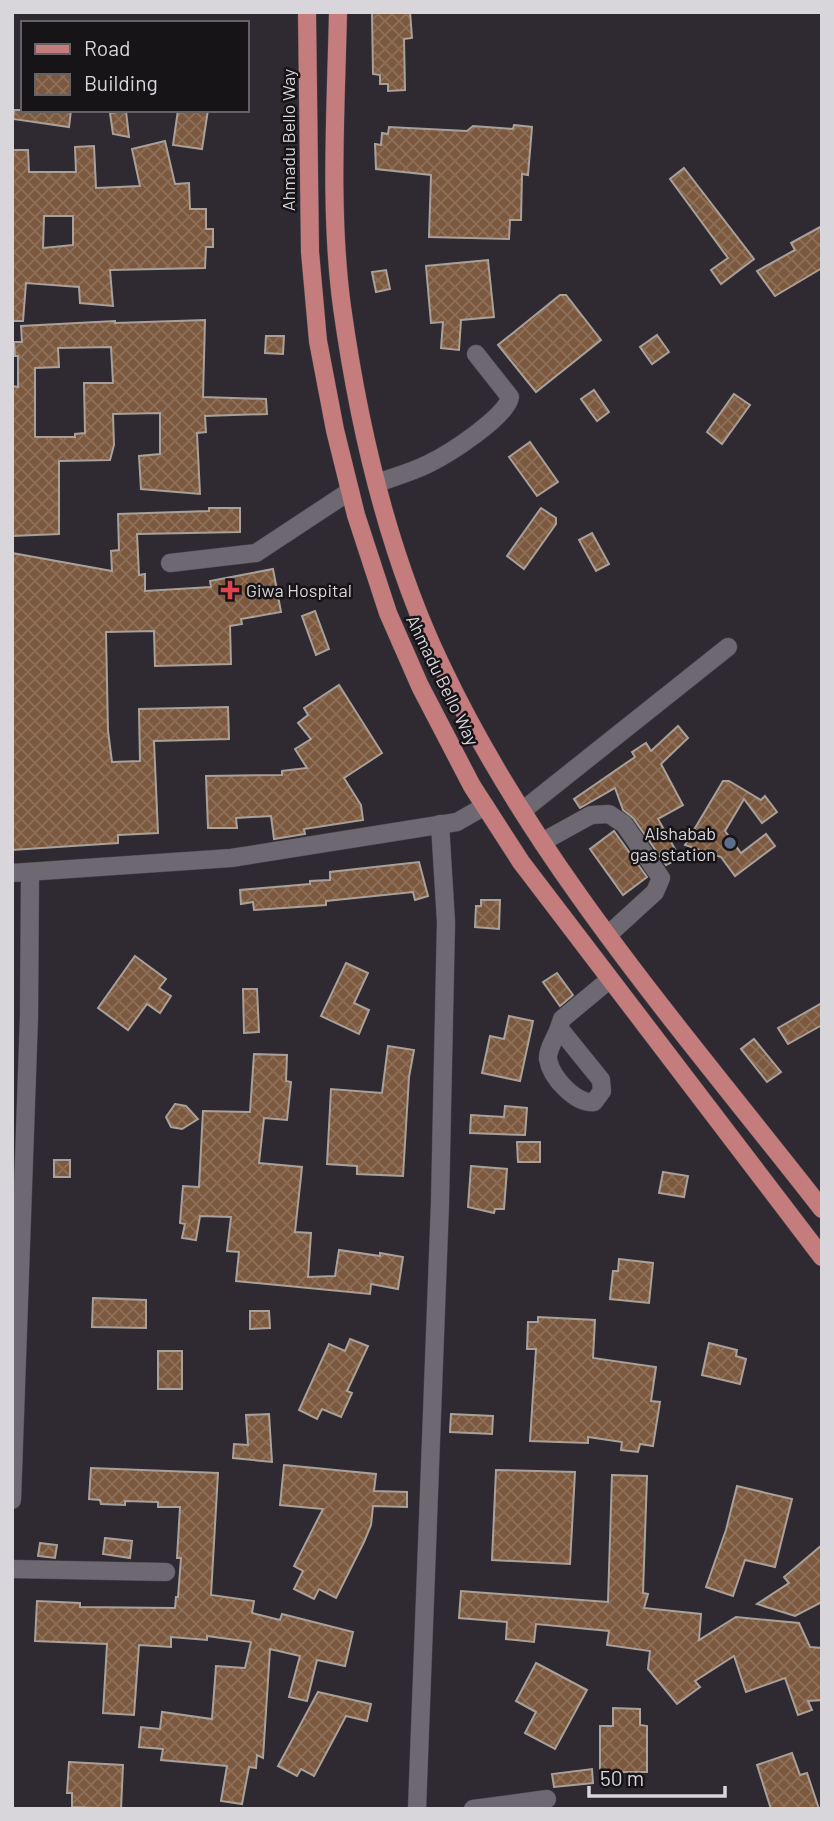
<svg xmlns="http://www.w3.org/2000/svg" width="834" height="1821" viewBox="0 0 834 1821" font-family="Barlow,sans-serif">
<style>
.building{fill:url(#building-cross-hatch);stroke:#a9a099;stroke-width:2;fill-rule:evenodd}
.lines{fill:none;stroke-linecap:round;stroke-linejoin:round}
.minor-casing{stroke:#49464c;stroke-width:19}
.major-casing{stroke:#49464c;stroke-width:19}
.minor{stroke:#6d6871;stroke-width:18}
.major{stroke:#c47d7c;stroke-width:18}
.health-dot{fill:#e0444e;stroke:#161417;stroke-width:2.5}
.service-dot{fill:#5c6f8a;stroke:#161417;stroke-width:2.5}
.labels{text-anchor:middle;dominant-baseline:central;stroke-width:5;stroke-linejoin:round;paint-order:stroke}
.street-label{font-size:18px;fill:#d8d6db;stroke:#161417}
.poi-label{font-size:18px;fill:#d8d6db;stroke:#161417;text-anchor:start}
</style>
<defs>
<pattern id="building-cross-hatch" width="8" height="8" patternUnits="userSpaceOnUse" patternTransform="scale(1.75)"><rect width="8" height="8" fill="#7c593e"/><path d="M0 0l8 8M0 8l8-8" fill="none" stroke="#8e7059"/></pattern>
</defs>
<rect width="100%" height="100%" fill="#2f2a32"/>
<g class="building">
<polygon points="372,12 410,12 412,38 404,39 405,90 388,91 388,84 380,84 380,75 373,74"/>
<polygon points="14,110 71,110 69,127 13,119"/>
<polygon points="178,110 208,110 202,149 173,145"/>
<polygon points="126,111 129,137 113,134 110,113"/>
<polygon points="514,125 532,127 528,175 522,174 521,220 510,220 509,239 429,237 431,175 376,169 375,144 381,145 382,133 388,134 389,127 467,131 473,126 513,129"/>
<path d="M 165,141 L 175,184 L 189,183 L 190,209 L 206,209 L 206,229 L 213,229 L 213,247 L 206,247 L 205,268 L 110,270 L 113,306 L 80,303 L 79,287 L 26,283 L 23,321 L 12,321 L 12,150 L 28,150 L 29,172 L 76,172 L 75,147 L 94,146 L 96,188 L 140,186 L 132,149 ZM 44,216 L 73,216 L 73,245 L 43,248 Z"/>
<polygon points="684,168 754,259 721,284 711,270 728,258 670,179"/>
<polygon points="822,226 822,268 775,296 757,271 795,250 791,243"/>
<polygon points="488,260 494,317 461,320 459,350 441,348 443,322 431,323 426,266"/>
<polygon points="386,270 390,289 376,292 372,272"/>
<polygon points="560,295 566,295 601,340 536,392 498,345"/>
<path d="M 205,320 L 203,397 L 266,399 L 267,414 L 205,416 L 206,432 L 197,433 L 200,494 L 141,489 L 139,456 L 160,454 L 160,413 L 113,414 L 114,445 L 110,460 L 59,461 L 59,534 L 12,536 L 12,386 L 18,387 L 18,356 L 15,356 L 14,342 L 22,342 L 21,326 L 115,321 L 115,323 ZM 111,347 L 113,383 L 84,383 L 85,433 L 75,434 L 75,437 L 35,437 L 35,368 L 59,367 L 58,348 Z"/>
<polygon points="657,335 669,352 652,364 640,347"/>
<polygon points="266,336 284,336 283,354 265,353"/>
<polygon points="594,390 609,412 597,421 581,399"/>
<polygon points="734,394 750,405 722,444 707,432"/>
<polygon points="530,442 558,482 537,496 509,457"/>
<polygon points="209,508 240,508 240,532 137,534 139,575 145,574 145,591 211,587 210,581 273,569 281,612 241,619 242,624 230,626 231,664 155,666 154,631 106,632 108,731 112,762 140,761 139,709 228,707 229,739 154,741 158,833 118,835 118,843 12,850 12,553 112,571 111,551 119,550 118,514 209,511"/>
<polygon points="541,508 556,518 556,524 524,569 507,556"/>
<polygon points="592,533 609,564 596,571 579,540"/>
<polygon points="315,611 329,649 316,655 302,616"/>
<polygon points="339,685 382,753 344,778 361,805 363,820 304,829 305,834 274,839 271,816 236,818 237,828 208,828 206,776 282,775 282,771 307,768 295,749 311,739 298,723 308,715 304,708"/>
<polygon points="678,726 688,738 661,764 683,805 658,819 680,858 666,865 633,818 623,810 615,788 580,808 574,799 635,757 632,752 646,743 651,751"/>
<polygon points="723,781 729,781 761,800 765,796 777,812 762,823 744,799 725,831 741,853 766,834 775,846 735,876 721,857 685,845"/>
<polygon points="614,831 647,877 623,895 590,849"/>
<polygon points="419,862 428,896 415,900 413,892 326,901 326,905 254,910 253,902 241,904 240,890 310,884 310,881 330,880 330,872"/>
<polygon points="481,900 500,900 499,929 475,927 476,906 481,906"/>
<polygon points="135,956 166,979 159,988 171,996 160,1013 147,1004 128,1030 98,1008"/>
<polygon points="346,963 368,973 354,1003 369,1010 359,1034 321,1016"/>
<polygon points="557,973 573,995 560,1006 543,982"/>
<polygon points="243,989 257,989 259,1032 244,1033"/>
<polygon points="822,1003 822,1025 788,1044 778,1028"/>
<polygon points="509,1016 533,1021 520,1081 482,1073 490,1036 504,1039"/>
<polygon points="754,1039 781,1072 767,1082 741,1049"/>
<polygon points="388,1046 414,1050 409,1077 403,1176 357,1174 357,1166 327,1164 331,1089 382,1093"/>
<polygon points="254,1054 287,1055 286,1081 291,1082 287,1120 264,1118 259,1163 302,1167 295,1232 311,1233 308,1277 335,1276 339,1250 380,1256 380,1253 403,1257 398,1289 371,1284 370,1294 236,1281 239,1252 227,1251 231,1217 200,1216 196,1240 182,1238 185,1224 180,1223 183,1186 199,1187 203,1111 250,1112"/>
<polygon points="175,1104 186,1106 198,1119 182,1129 171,1127 166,1117"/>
<polygon points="505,1106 527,1108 525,1135 470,1133 471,1115 504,1117"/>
<polygon points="517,1142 540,1142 540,1162 518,1162"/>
<rect x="54" y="1160" width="16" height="17"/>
<polygon points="471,1166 507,1169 504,1209 495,1209 494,1213 468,1207"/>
<polygon points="663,1172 688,1176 684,1197 659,1193"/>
<polygon points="619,1259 653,1263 649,1303 610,1299 613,1271 618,1271"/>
<polygon points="93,1298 146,1300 146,1328 92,1327"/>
<polygon points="250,1311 269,1311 270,1328 250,1329"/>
<polygon points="538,1317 595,1320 593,1358 656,1367 651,1401 660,1402 653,1446 640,1444 638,1452 621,1450 622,1442 588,1437 588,1443 530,1441 536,1349 527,1349 528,1322 538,1322"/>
<polygon points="350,1339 368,1346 347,1391 352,1393 341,1417 322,1409 317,1419 299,1410 329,1344 345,1351"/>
<polygon points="709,1343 737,1350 736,1356 746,1359 740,1384 702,1375"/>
<rect x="158" y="1351" width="24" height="38"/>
<polygon points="269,1414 272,1462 233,1458 234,1444 248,1445 246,1415"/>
<polygon points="451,1414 493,1416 492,1434 450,1432"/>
<polygon points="284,1465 376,1474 374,1491 407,1492 407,1507 373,1506 371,1525 364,1542 336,1598 319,1589 314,1599 294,1589 303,1571 294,1566 323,1509 280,1505"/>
<polygon points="91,1468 218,1473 211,1595 254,1601 252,1613 280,1620 282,1614 353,1632 345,1666 317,1660 307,1701 289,1697 300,1656 270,1649 263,1758 257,1755 256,1768 249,1767 242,1804 221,1801 227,1766 161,1760 163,1749 139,1747 141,1727 160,1729 162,1712 212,1719 216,1666 245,1668 251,1642 207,1636 207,1640 171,1637 171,1647 139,1645 134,1715 103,1713 107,1644 35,1641 37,1601 80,1603 80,1607 175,1608 176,1597 178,1597 181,1558 177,1558 180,1507 158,1507 158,1502 125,1501 125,1505 101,1504 100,1500 89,1499"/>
<polygon points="496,1470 575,1472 570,1564 492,1560"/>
<polygon points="612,1475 647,1476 643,1593 648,1594 644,1608 701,1614 699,1640 736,1617 799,1623 810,1647 822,1648 822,1700 808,1701 812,1710 798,1715 785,1678 746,1692 734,1656 695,1681 700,1687 677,1704 648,1669 650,1651 607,1645 609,1631 536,1624 534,1642 506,1639 507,1622 459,1618 461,1591 608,1602"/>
<polygon points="737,1486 792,1499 775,1567 745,1560 733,1596 706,1587 726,1530"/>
<polygon points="105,1538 132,1541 130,1558 103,1554"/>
<polygon points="40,1543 57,1545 55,1558 38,1556"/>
<polygon points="822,1545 822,1602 795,1616 757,1604 789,1583 784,1577"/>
<polygon points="536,1663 587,1690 555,1749 525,1733 536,1712 516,1701"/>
<polygon points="318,1692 371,1704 367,1721 346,1716 314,1776 301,1769 297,1776 278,1766"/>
<polygon points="613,1708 640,1709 640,1725 647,1726 647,1772 600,1772 600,1726 613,1726"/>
<polygon points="792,1753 800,1775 807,1773 819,1809 771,1809 757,1765"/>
<polygon points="69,1762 123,1765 121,1809 72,1807 72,1793 67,1793"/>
<polygon points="592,1769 593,1783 554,1787 552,1774"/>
</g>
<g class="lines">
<defs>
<g id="minor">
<path d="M 377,483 C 394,477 412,472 428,464 C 447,455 507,417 510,397 L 476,354"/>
<polyline points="170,563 256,553 350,491"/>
<polyline points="522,811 728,647"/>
<polyline points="542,842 591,815 609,814 624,824 661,878 655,892 609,934"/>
<polyline points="12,873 231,858 457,822 485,806"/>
<path d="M 559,1028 C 556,1037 547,1050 548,1059 C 551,1078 576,1104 594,1102 L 602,1091 L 601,1080 L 559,1028 L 562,1019 L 609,980"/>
<polyline points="12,1500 29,1017 30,873"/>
<polyline points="12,1569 166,1572"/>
<polyline points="417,1809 440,1203 446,922 440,824"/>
<polyline points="473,1809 547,1799"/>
</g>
<g id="major">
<polyline points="307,12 310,252 318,341 335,430 356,515 388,613 420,686 472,786 521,862 822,1257"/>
<path d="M 338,12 C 336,109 329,210 342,307 C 359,429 388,555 442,667 C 535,864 688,1037 822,1209"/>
</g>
</defs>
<use href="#minor" class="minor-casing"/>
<use href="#major" class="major-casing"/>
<use href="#minor" class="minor"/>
<use href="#major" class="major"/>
</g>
<path class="health-dot" d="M226.5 579.5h7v7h7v7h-7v7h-7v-7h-7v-7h7z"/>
<circle class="service-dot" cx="730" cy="843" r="7"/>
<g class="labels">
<g class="street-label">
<text transform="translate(288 140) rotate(-90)">Ahmadu Bello Way</text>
<text transform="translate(443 680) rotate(64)">Ahmadu Bello Way</text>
</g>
<g class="poi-label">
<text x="246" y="590">Giwa Hospital</text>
<text x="716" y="833" text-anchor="end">Alshabab<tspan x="716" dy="21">gas station</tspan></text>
</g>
</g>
<rect width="834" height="1821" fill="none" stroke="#d8d6db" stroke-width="28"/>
<rect x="21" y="21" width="228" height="91" fill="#161417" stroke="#646265" stroke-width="2"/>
<rect x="35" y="44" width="35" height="10" fill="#c47d7c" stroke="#646265" stroke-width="2"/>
<text x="84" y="56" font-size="21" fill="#d8d6db">Road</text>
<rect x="35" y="74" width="35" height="21" fill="url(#building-cross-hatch)" stroke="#646265" stroke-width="2"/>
<text x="84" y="91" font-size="21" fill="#d8d6db">Building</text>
<path d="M589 1786v10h136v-10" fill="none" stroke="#d8d6db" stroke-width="3.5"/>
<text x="600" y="1786" font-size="21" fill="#d8d6db" stroke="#161417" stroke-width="5" paint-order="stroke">50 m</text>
</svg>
